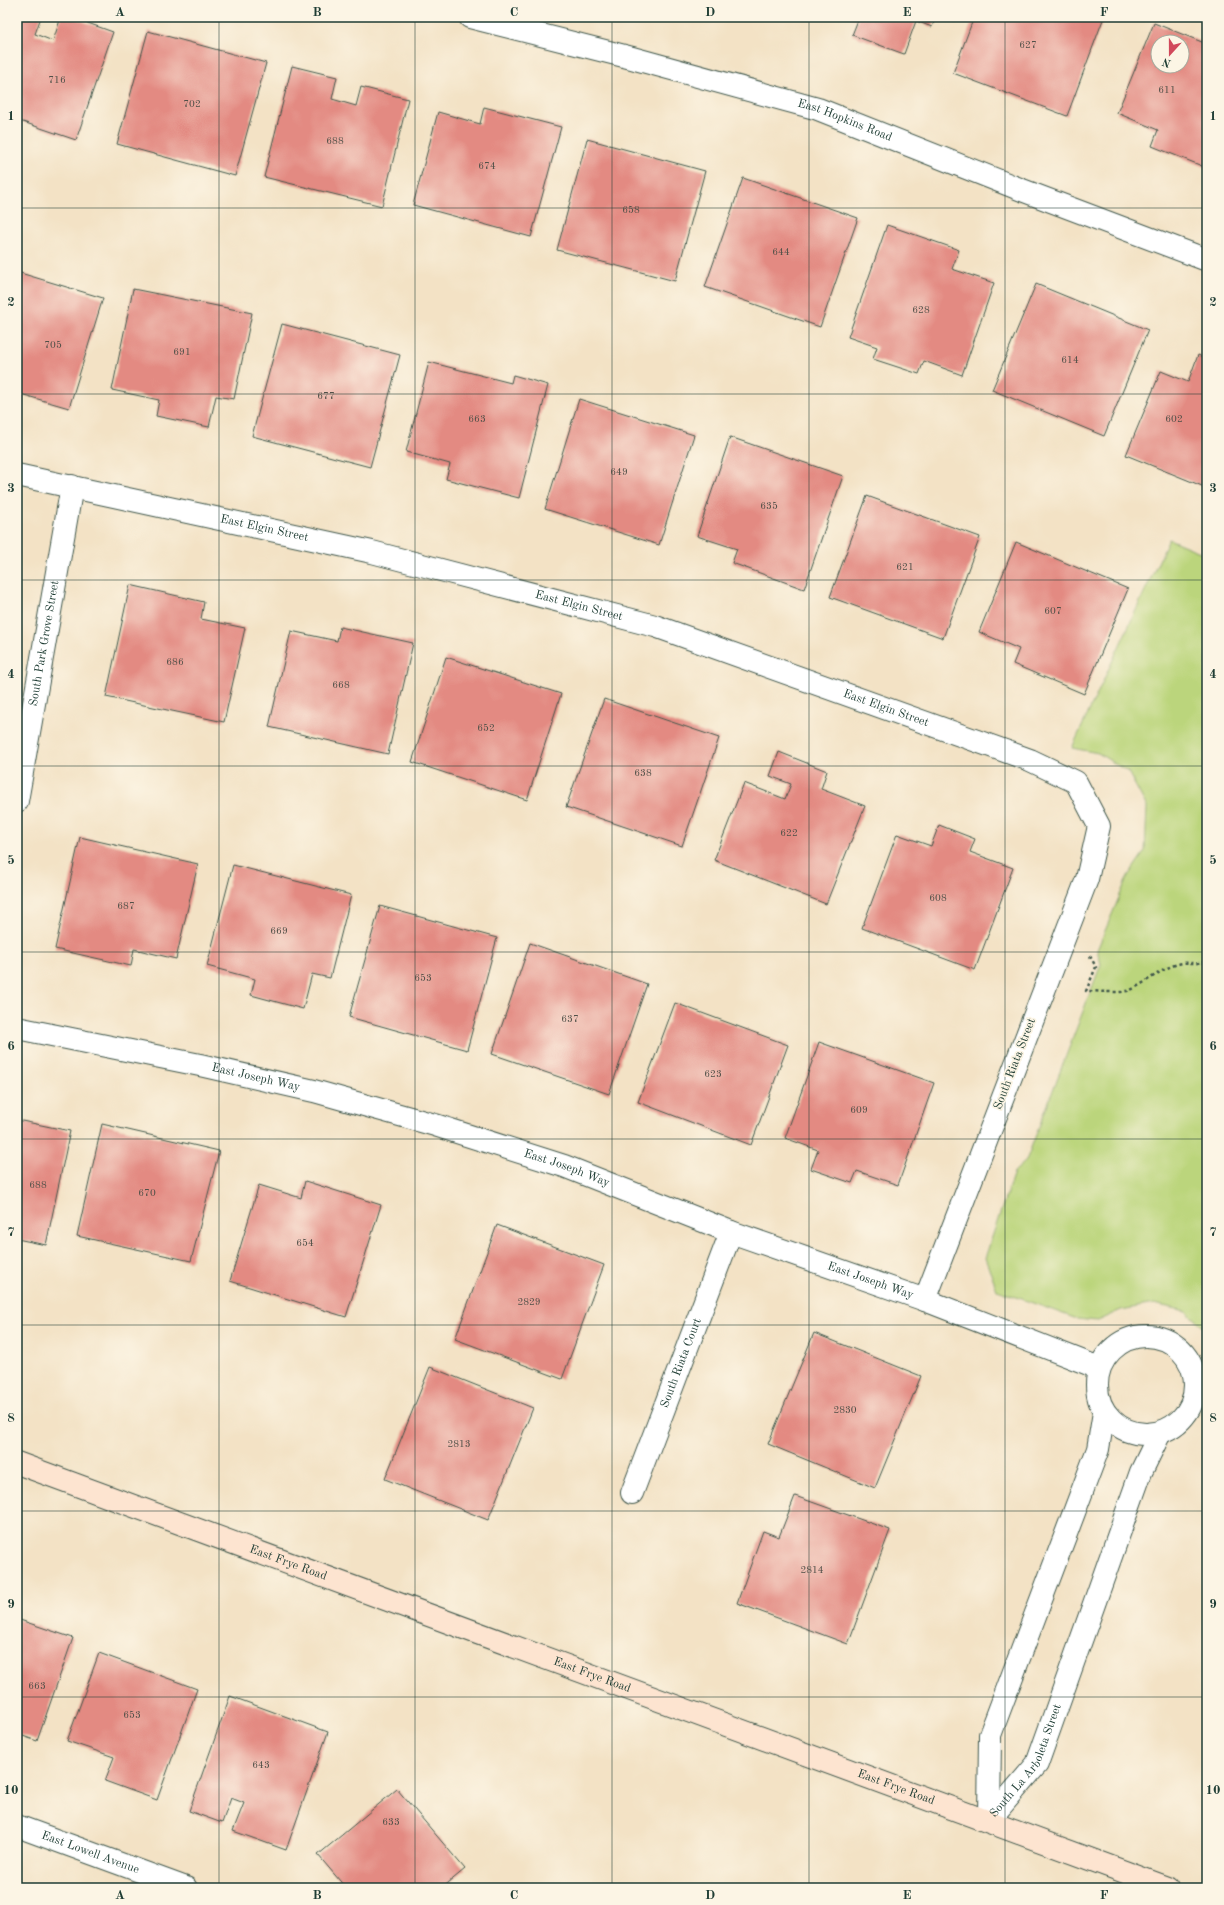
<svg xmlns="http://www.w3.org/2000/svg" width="1224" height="1905" viewBox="0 0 1224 1905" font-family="'Old Standard TT',serif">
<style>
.green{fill:#bbd57b;stroke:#6d8958}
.building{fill:#e38a82;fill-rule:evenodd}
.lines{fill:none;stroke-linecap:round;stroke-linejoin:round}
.street-casing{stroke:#3f564a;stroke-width:24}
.secondary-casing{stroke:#3f564a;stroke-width:24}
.path{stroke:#3f564a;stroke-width:2.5;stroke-dasharray:3 3;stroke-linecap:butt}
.street{stroke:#fff;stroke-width:22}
.secondary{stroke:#fde4d0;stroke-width:22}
.grid{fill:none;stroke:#1f3d34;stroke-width:1;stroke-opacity:0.55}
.labels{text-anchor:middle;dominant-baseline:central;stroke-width:3.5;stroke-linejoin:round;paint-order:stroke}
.number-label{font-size:10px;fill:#505048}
.street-label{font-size:12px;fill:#1f3d34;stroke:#fcf5e5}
.neatline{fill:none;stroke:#1f3d34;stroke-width:1.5}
.grid-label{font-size:13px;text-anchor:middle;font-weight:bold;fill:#1f3d34}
</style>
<rect width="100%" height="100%" fill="#fcf5e5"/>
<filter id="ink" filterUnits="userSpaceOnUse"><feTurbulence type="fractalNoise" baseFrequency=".025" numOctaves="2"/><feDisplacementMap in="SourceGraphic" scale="8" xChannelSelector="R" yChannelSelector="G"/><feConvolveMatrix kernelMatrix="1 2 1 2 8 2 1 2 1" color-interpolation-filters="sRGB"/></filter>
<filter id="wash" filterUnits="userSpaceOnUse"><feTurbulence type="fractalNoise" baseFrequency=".012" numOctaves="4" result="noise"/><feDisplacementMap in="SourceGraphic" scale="16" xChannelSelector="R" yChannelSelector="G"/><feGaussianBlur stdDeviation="0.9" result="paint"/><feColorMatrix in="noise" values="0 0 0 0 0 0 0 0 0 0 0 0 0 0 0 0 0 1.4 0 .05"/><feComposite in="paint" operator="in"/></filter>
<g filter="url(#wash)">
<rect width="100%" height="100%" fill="#f3e2c5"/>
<polygon class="green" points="1169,539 1207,555 1207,1329 1186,1311 1154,1304 1121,1310 1097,1321 1077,1319 997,1290 985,1258 1014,1172 1026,1161 1101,964 1097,950 1128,876 1145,851 1147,807 1128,772 1098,753 1072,748"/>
<g id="blocks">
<g class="building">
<polygon points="17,17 41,17 35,34 53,41 61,17 71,17 113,32 76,140 17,120"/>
<polygon points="850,17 936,17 932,27 916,21 904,54 852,35 858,20"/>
<polygon points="974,17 1104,17 1067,116 953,73"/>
<path d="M 1154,23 L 1207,44 L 1207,168 L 1152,146 L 1158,130 L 1117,113 ZM 1158,42 L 1182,42 L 1182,66 L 1158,66 Z"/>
<polygon points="148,31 266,63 235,176 117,144"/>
<polygon points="292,66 337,77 332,99 356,106 361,87 408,99 382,206 264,177"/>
<polygon points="484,107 561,127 531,237 413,205 438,112 480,124"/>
<polygon points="587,139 705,171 675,281 557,250"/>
<polygon points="743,178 858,218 820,327 705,287"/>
<polygon points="887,225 959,250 952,269 994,283 962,375 924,361 919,374 873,359 877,347 848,337"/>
<polygon points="17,272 103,298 69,408 17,393"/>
<polygon points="1036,284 1148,330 1104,436 992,390"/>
<polygon points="133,289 252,313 234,399 216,396 209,427 156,416 159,400 112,390"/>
<polygon points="282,324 400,355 370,467 252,436"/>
<polygon points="1198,355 1207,359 1207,488 1126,455 1161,371 1188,382"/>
<polygon points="429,362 511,383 513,375 548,385 519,498 446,479 450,464 406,452"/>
<polygon points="579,399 694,435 659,545 545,509"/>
<polygon points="730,437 843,476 804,589 732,563 737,549 697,536"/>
<polygon points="867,496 980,537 943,638 830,597"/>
<polygon points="1016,542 1128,589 1084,694 1013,664 1019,649 979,632"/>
<polygon points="130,585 204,602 201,619 245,628 224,722 106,697"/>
<polygon points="340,627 413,643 388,754 269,727 291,631 337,641"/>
<polygon points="446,657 561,694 527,800 412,762"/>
<polygon points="604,699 719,738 682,846 566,807"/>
<polygon points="779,752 827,771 821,789 865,806 826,904 714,860 744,783 785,799 791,784 770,776"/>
<polygon points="939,825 975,839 970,852 1013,868 975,970 862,928 897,834 931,846"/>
<polygon points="80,837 198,864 176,959 134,949 131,966 55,949"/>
<polygon points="233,865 351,895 330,978 312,974 303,1009 251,995 255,979 207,966"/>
<polygon points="380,906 497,938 467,1050 349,1017"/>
<polygon points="530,943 647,984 609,1094 492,1054"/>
<polygon points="675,1003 788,1045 751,1145 638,1102"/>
<polygon points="819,1042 934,1083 898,1185 857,1171 852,1183 811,1169 818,1150 785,1138"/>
<polygon points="17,1120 70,1131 46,1245 17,1239"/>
<polygon points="102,1124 219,1151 191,1261 77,1236"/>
<polygon points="305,1181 381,1205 346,1317 230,1281 259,1185 301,1198"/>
<polygon points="497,1225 604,1265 562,1379 455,1339"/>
<polygon points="814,1333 921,1376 875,1488 768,1444"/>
<polygon points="430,1367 533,1408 488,1520 385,1479"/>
<polygon points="795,1496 890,1530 848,1644 737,1603 763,1531 779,1537"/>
<polygon points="17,1619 73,1638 37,1741 17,1734"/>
<polygon points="99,1653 197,1689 157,1800 105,1781 114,1757 67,1741"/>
<polygon points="230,1696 328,1732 286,1850 233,1831 244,1803 231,1798 222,1823 189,1811"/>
<polygon points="397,1789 465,1869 442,1888 346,1888 318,1855"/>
</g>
</g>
</g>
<g filter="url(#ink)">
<use href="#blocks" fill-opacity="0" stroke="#3f564a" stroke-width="1"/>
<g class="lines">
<defs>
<g id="street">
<path id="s1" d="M 470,17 L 632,58 L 818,109 L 1022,190 L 1207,260"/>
<path id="s2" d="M 17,475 L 372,552 L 655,626 L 1030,760 L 1076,782 L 1099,826 L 1087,879 L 925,1300"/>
<path id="s3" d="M 17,801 L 72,486"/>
<path id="s4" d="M 17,1028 L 200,1065 L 314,1091 L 435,1125 L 564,1166 L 731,1232 L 925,1300 L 1099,1368"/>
<circle cx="1146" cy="1385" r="49"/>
<path id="s5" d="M 632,1493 L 731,1232"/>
<polyline points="989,1820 990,1735 1098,1449 1104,1412"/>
<path id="s6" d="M 989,1820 L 1037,1764 L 1141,1472 L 1160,1433"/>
<path id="s7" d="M 17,1826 L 186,1888"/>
</g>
<g id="secondary">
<path id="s8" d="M 17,1463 L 1168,1888"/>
</g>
</defs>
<use href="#street" class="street-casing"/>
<use href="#secondary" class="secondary-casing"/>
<path class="path" d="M 1090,956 L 1096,967 L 1086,991 C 1097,991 1121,994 1130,990 C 1147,983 1163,966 1183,963 C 1192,962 1195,965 1207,961"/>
<use href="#street" class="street"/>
<use href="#secondary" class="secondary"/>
</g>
</g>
<path class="grid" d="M 219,17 L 219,1888M 415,17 L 415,1888M 612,17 L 612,1888M 809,17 L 809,1888M 1005,17 L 1005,1888M 17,208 L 1207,208M 17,394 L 1207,394M 17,580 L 1207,580M 17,766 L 1207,766M 17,952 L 1207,952M 17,1139 L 1207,1139M 17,1325 L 1207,1325M 17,1511 L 1207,1511M 17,1697 L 1207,1697"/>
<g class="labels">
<g class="number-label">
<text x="1028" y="45">627</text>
<text x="57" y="80">716</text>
<text x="1167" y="90">611</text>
<text x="192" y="104">702</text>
<text x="335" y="141">688</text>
<text x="487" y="166">674</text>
<text x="631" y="210">658</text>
<text x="781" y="252">644</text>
<text x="921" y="310">628</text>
<text x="53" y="345">705</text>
<text x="182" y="352">691</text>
<text x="1070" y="360">614</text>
<text x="326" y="396">677</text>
<text x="477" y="419">663</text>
<text x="1174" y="419">602</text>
<text x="619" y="472">649</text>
<text x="769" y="506">635</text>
<text x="905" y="567">621</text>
<text x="1053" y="611">607</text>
<text x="175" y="662">686</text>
<text x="341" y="685">668</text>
<text x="486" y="728">652</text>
<text x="643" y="773">638</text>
<text x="789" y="833">622</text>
<text x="938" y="898">608</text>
<text x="126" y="906">687</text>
<text x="279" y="931">669</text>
<text x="423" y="978">653</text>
<text x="570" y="1019">637</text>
<text x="713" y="1074">623</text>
<text x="859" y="1110">609</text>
<text x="38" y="1185">688</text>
<text x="147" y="1193">670</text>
<text x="305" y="1243">654</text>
<text x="529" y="1302">2829</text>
<text x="845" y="1410">2830</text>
<text x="459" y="1444">2813</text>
<text x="812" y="1570">2814</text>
<text x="37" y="1686">663</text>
<text x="132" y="1715">653</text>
<text x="261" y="1765">643</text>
<text x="391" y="1822">633</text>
</g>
<g class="street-label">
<text stroke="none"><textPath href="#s1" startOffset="389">East Hopkins Road</textPath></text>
<text stroke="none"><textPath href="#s2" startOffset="253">East Elgin Street</textPath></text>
<text stroke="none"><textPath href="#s2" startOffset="577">East Elgin Street</textPath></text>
<text stroke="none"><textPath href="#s3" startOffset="160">South Park Grove Street</textPath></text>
<text stroke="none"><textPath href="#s2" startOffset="901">East Elgin Street</textPath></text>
<text transform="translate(1015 1064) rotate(-69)">South Riata Street</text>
<text stroke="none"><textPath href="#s4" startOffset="244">East Joseph Way</textPath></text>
<text stroke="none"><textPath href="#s4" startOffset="568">East Joseph Way</textPath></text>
<text stroke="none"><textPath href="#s4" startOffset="892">East Joseph Way</textPath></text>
<text stroke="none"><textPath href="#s5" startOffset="139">South Riata Court</textPath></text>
<text stroke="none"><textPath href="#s8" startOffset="289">East Frye Road</textPath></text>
<text stroke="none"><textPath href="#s8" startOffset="613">East Frye Road</textPath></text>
<text stroke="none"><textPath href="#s6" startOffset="71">South La Arboleta Street</textPath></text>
<text stroke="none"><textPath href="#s8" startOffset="937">East Frye Road</textPath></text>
<text stroke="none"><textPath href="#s7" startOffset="78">East Lowell Avenue</textPath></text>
</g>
</g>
<rect width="1224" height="1905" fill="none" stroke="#fcf5e5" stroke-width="44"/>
<g transform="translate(1170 54) rotate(201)"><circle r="19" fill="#fcf5e5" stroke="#a4ab9e"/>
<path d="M0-3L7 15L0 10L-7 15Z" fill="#d1495b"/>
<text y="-6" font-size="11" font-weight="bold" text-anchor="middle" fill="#1f3d34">N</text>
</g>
<rect x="22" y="22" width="1180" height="1861" class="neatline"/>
<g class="grid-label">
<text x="120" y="16">A</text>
<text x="317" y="16">B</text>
<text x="514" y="16">C</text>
<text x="710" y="16">D</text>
<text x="907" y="16">E</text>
<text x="1104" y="16">F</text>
<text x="11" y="120">1</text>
<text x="1213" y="120">1</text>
<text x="11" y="306">2</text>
<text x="1213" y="306">2</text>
<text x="11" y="492">3</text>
<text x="1213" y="492">3</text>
<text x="11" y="678">4</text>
<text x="1213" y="678">4</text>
<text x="11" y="864">5</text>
<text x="1213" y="864">5</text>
<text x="11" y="1050">6</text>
<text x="1213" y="1050">6</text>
<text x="11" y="1236">7</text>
<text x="1213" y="1236">7</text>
<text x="11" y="1422">8</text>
<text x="1213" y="1422">8</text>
<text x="11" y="1608">9</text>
<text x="1213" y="1608">9</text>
<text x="11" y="1794">10</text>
<text x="1213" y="1794">10</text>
<text x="120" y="1899">A</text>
<text x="317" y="1899">B</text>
<text x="514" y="1899">C</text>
<text x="710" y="1899">D</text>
<text x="907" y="1899">E</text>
<text x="1104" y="1899">F</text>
</g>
</svg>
